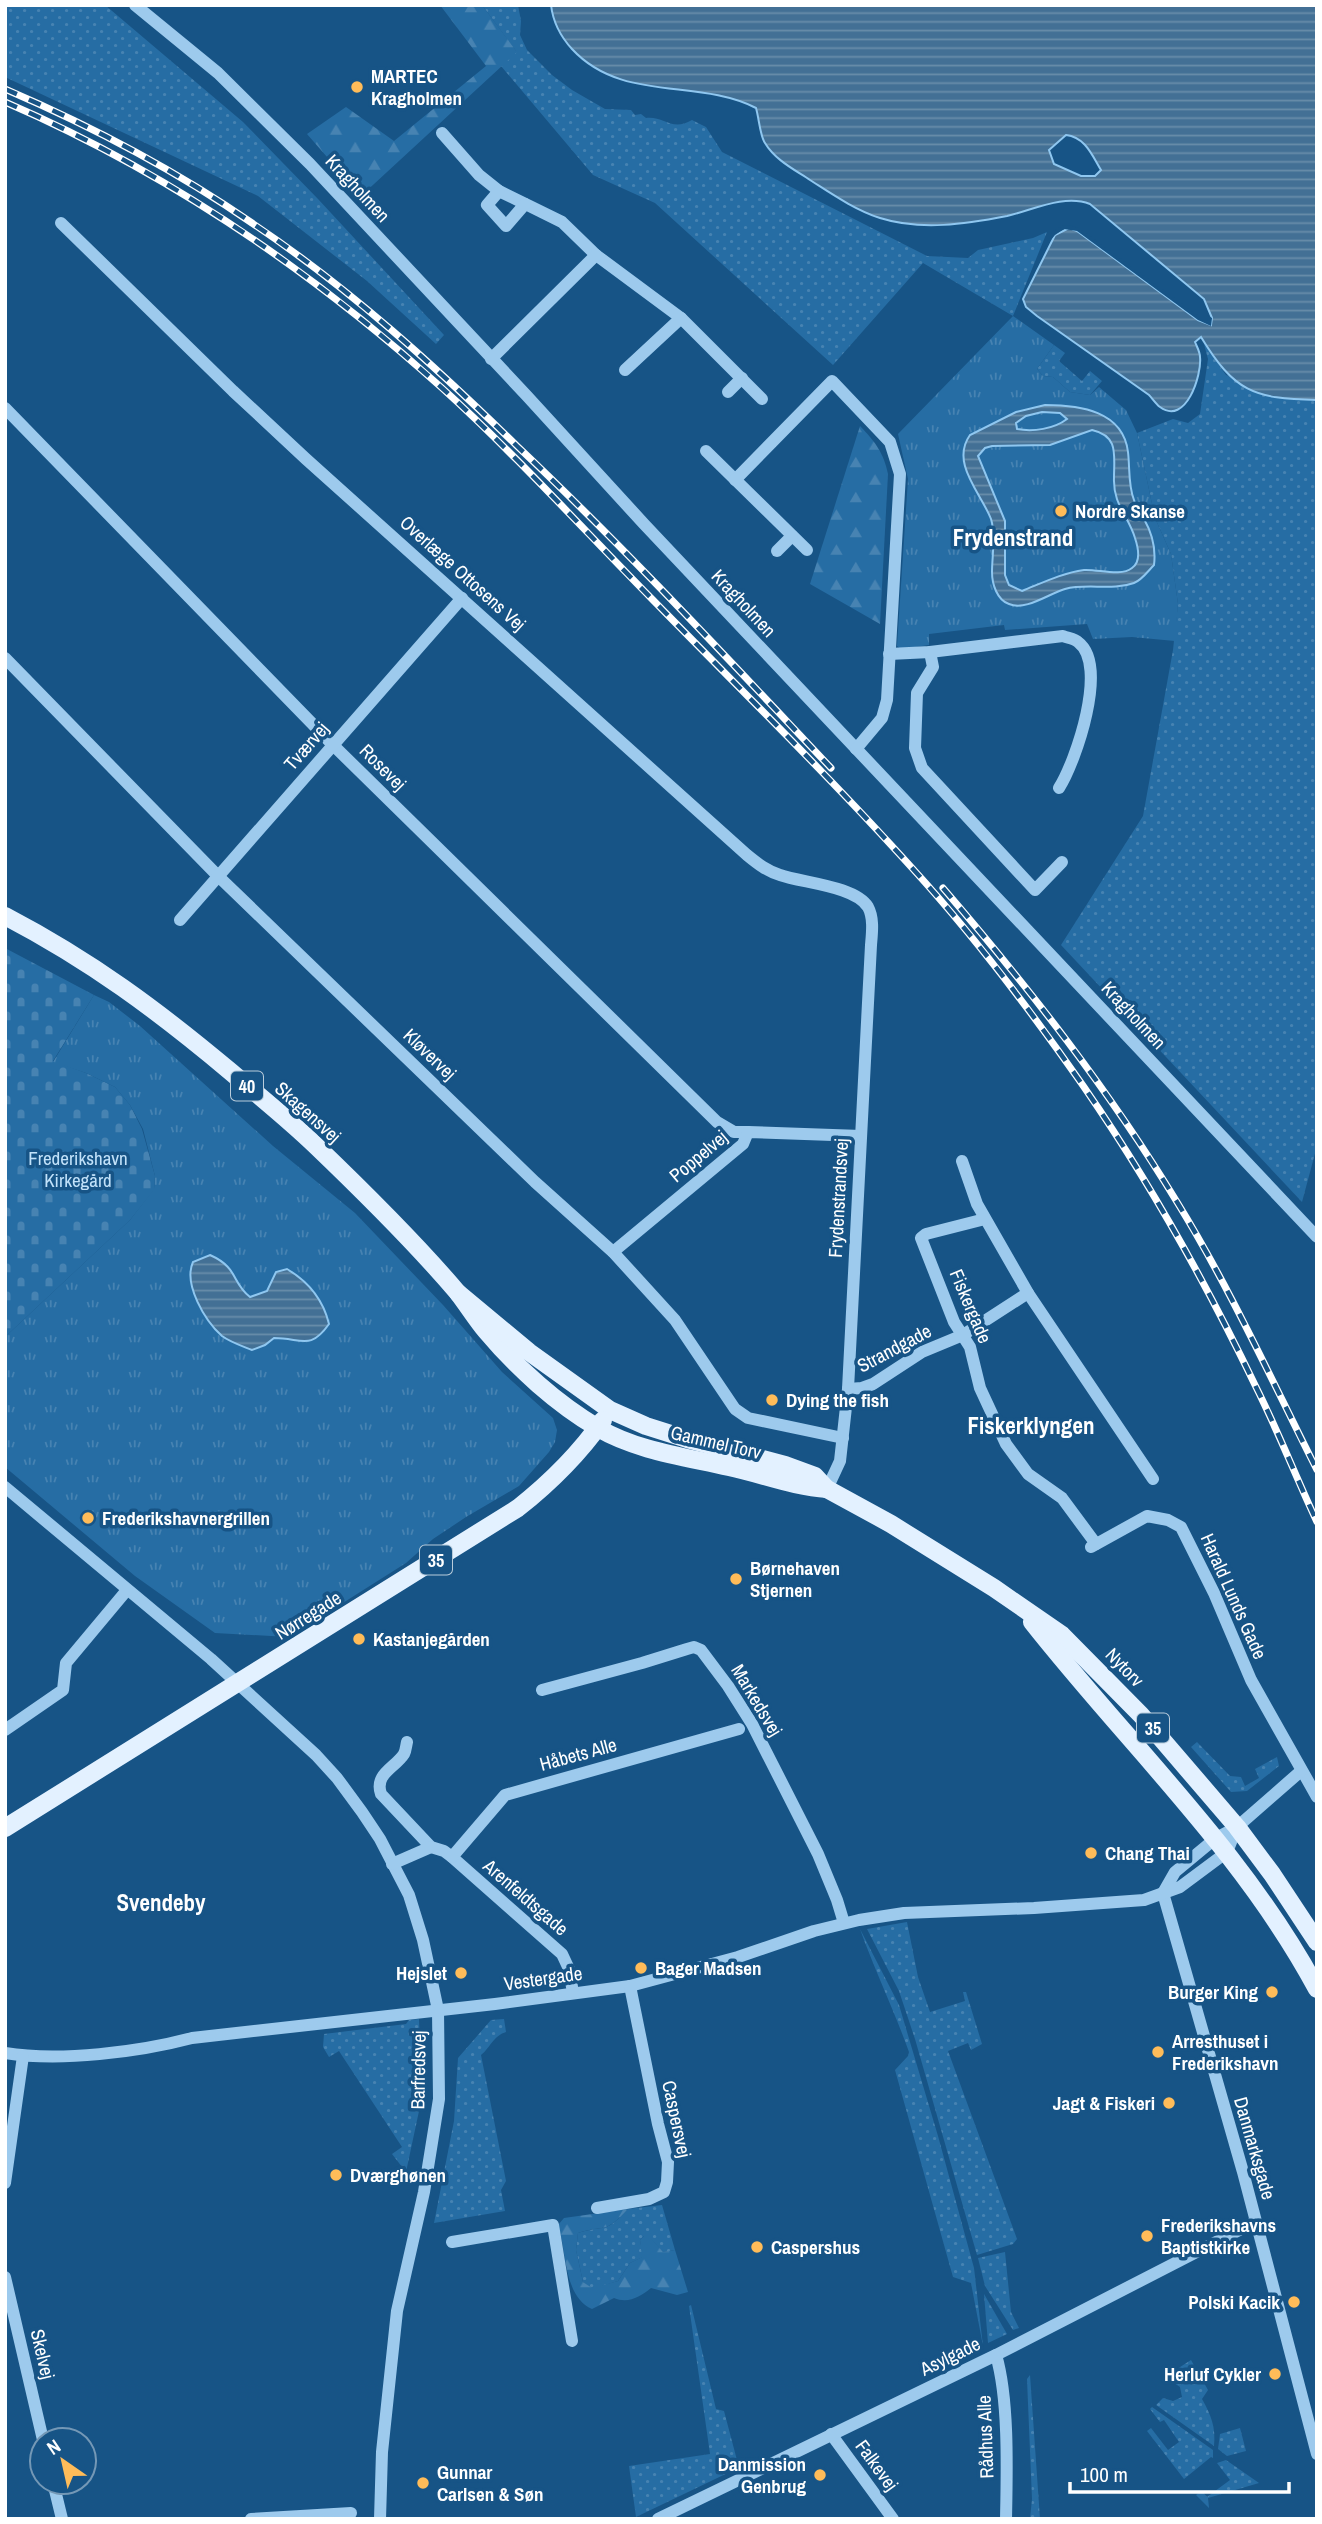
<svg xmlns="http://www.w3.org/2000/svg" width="1322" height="2524" viewBox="0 0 1322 2524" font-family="'Archivo Narrow',sans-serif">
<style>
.grass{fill:url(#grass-dots)}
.forest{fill:url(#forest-firs)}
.cemetery{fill:url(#cemetery-stones)}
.park{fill:url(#park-tufts)}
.water{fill:url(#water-rules);stroke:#8fc7f0;stroke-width:2;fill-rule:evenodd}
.pier{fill:#175486}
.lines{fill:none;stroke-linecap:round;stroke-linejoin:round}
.minor{stroke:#9dcaed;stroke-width:12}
.major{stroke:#e3f1ff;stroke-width:18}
.rail-casing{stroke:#fff;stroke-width:7}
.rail{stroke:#175486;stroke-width:4.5;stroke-dasharray:13;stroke-linecap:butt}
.poi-dot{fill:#ffbc59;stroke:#175486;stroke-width:2.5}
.labels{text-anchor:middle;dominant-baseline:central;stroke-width:7;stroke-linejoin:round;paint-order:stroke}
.shield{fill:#175486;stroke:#b9ccdb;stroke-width:2}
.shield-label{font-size:18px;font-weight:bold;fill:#fff}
.poi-label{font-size:19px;font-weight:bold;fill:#fff;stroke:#175486;text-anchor:start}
.street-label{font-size:19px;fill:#fff;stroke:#175486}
.park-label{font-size:19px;fill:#c2e2fa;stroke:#175486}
.quarter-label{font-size:23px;font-weight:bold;fill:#fff;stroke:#175486}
</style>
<defs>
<pattern id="grass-dots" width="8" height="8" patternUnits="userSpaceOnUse" patternTransform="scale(1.75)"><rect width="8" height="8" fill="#266da4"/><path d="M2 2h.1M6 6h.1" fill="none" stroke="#4783b2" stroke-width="1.8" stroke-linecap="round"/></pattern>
<pattern id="forest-firs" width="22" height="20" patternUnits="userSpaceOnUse" patternTransform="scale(1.75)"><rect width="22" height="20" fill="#266da4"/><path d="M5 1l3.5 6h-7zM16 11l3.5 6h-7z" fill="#4783b2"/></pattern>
<pattern id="cemetery-stones" width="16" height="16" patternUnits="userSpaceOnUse" patternTransform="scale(1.75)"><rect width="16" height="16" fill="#266da4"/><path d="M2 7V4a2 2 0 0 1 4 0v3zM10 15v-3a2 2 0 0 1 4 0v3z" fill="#4783b2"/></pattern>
<pattern id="park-tufts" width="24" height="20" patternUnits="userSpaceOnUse" patternTransform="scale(1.75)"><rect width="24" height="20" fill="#266da4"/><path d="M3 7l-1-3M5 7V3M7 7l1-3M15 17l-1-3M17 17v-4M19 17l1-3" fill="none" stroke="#4783b2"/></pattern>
<pattern id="water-rules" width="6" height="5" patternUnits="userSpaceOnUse" patternTransform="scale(1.75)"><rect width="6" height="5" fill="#437095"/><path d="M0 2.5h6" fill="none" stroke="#698daa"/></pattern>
</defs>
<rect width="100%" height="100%" fill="#175486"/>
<g class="grass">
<polygon points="5,5 105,5 243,122 318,199 444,335 436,344 367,281 258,196 5,77"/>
<path d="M 482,5 L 518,5 L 521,21 L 520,35 L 527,50 L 552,75 L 572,90 L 605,109 L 631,110 L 635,115 L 641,114 L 646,118 C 664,116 672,132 692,120 L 706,127 L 722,152 L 927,256 L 968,258 L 978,250 L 1033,238 L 1047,232 L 1013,316 L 923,263 L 833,365 L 655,203 L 593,175 L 501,66 L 516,51 Z"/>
<polygon points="1204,344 1226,375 1289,399 1317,400 1317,1146 1302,1202 1061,945 1143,816 1173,650 1178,604 1171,554 1155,518 1137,433 1173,419 1188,423 1200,414 1208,359"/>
<polygon points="1054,345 1065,353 1059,361 1082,381 1090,371 1102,381 1090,395 1070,392 1053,377 1043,376 1037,369"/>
<polygon points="1197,1742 1230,1776 1241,1777 1245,1786 1259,1778 1255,1769 1277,1757 1279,1766 1247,1791 1231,1792 1191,1747"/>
<polygon points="907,1922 918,1977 930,2012 965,2001 963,1992 966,1992 982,2044 971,2050 968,2043 948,2051 1017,2239 1013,2244 977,2255 915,2039 899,1991 867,1929"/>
<path d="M 860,1929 L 899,2005 L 938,2136 L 974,2268 L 983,2346 L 971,2283 L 953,2277 L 895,2070 L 908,2056 L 909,2052 C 894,2010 875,1971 860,1929 Z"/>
<polygon points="419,2019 421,2071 419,2111 406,2172 392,2154 402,2147 339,2051 329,2057 323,2047 324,2034 406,2024 409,2020"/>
<path d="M 504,2019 L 506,2032 C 493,2036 491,2047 481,2055 L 506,2181 L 501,2190 L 505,2211 L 434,2223 L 454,2121 L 458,2058 L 491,2020 Z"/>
<path d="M 662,2205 L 675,2250 L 663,2252 L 649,2237 L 644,2236 L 640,2240 L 643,2257 L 630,2263 L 618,2281 L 592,2289 L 583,2282 L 576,2250 L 578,2233 C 606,2224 604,2235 628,2209 Z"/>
<polygon points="1005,2252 1011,2312 1019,2328 1013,2330 985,2286 978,2258"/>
<polygon points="984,2294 1007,2334 988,2343"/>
<polygon points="691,2305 716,2409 724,2411 738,2464 736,2469 636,2517 629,2466 710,2454 689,2306"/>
<path d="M 1191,2360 L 1208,2390 L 1202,2399 C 1211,2415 1216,2427 1214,2446 L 1156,2405 L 1163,2398 L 1173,2401 L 1182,2397 L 1180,2387 L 1174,2383 L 1166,2383 L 1163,2378 Z"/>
<polygon points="1030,2375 1040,2519 1030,2519 1032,2499 1027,2379"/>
<polygon points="1152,2407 1213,2450 1213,2458 1211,2457 1184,2479 1147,2431 1151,2428 1168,2450 1179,2442 1164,2420 1160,2422 1150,2409"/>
<polygon points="1240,2428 1246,2451 1227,2456 1218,2449 1220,2434"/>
<polygon points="1226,2460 1259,2483 1208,2498 1209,2508 1196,2495 1202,2491 1207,2497 1230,2480 1217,2463"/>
</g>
<g class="forest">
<polygon points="440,5 482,5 517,52 361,196 307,134 346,107 394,141 486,66"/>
<path d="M 860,426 C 876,443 883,452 888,474 L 880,624 L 810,584 Z"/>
<path d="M 628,2209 C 604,2235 605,2224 578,2233 L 576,2250 L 583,2282 L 592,2288 L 618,2281 L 630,2263 L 642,2257 L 640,2240 L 644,2236 L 649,2236 L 663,2252 L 675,2250 L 688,2292 L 677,2295 L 651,2288 C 640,2297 628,2304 614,2298 L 592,2309 C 563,2296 567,2251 558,2225 L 564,2218 Z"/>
</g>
<polygon class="cemetery" points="5,948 94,995 53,1061 86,1073 115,1087 130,1105 142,1129 155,1176 154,1190 130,1220 5,1337"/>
<g class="park">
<polygon points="1013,316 1054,345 1037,369 1043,376 1053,377 1070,392 1090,395 1099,387 1126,410 1137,433 1155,518 1171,554 1178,604 1175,641 1132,637 1093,639 1087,624 1005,630 1004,625 929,634 929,645 901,649 897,646 908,479 898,434"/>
<polygon points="94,995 109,1002 140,1026 273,1146 355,1213 443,1305 502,1372 553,1418 557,1430 555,1442 549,1452 519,1486 466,1517 433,1539 406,1563 289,1637 215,1633 135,1576 5,1467 5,1337 130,1220 154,1189 155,1176 143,1129 130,1105 115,1087 86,1073 53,1062"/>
</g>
<g class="water">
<path d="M 551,5 L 1317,5 L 1317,400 C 1253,399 1234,391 1201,337 L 1195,342 C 1197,347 1200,352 1200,357 C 1202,375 1186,426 1160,407 C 1156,404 1152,398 1149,395 L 1037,316 L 1026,307 L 1023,299 L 1055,235 L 1069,228 L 1077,231 L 1198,320 L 1211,325 L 1212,318 L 1204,299 L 1090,204 C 1064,194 1033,210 1007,216 C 966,224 921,231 880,218 C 855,210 832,194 810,180 C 795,170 775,160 765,143 C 760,136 759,118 756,108 C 697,78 622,103 572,49 C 560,36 553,22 551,5 ZM 1066,135 C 1085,137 1092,155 1101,170 L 1095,176 L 1081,176 L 1054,164 L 1049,150 Z"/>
<path d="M 1045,405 C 1080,405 1123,411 1128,452 C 1130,469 1128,485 1134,500 C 1136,507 1141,512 1144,519 C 1152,533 1156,549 1154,565 C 1148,571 1142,580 1134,583 C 1112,591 1087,583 1065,589 C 1048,594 1026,611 1009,604 C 997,600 992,584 992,572 C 992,557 996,534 991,519 C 981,493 950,463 970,435 L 1016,412 ZM 1042,412 L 1060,413 L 1067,419 C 1054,429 1033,432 1017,429 L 1016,423 L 1026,416 ZM 1092,430 C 1119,436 1114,455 1114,478 C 1113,505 1128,515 1135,538 C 1138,547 1141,562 1132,568 C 1121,577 1098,569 1084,570 C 1062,573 1042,583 1022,591 L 1009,585 L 1005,575 L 1005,521 L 978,456 L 985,448 L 992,446 L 1050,445 Z"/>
<path d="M 210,1255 C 239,1268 231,1282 250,1297 L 267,1291 L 276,1272 L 287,1269 C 309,1282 323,1299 329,1324 C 310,1351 302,1338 274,1338 L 265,1345 L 252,1350 C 242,1346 230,1342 222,1336 C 205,1321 183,1284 193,1262 Z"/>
</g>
<polygon class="pier" points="1069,225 1079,228 1200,317 1208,321 1207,315 1212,318 1211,326 1198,320 1077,231 1064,229 1055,235 1044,248 1052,232 1062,226"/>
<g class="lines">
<g class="minor">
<polyline points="135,5 218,73 310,164 527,396 644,524 1317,1237"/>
<polyline points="442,133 479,175 499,191 562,222 596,255 681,318 762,399"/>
<polyline points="499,191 487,205 506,226 525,204"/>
<path d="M 61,223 L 233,391 L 306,459 L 747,855 C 758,864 767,871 780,875 C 803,883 855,886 868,907 C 874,918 872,933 871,945 L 848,1389 L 840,1461 L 827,1489"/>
<polyline points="491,359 596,255"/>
<polyline points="625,370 681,318"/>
<polyline points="728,392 742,378"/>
<polyline points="5,408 333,745 717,1122 734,1132 748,1132"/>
<polyline points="706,451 807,550"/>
<polyline points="735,480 832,381 890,442 900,474 887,700 882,718 856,749"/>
<polyline points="777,551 792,536"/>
<polyline points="930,652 933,667 917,693 915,748 922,768 1035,890 1062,862"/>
<path d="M 889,654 L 930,652 L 1063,636 C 1068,638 1075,639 1078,642 C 1109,665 1076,761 1059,788"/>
<polyline points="5,658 218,876 535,1182 613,1252 675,1320 735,1409 748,1418 843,1438"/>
<polyline points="180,920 462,598"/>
<polyline points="962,1161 977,1204 1028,1293 1153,1479"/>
<polyline points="985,1219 926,1234 921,1238 954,1322 970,1347 980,1388 1006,1444 1028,1474 1062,1498 1096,1544"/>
<polyline points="613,1252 743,1144 748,1132 861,1136"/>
<polyline points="848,1389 862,1388 873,1384 922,1352 963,1335 1028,1293"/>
<polyline points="5,1487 211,1659 316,1755 337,1778 362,1812 380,1839 409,1895 423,1940 438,2010 439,2099 424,2192 397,2311 382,2452 380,2519"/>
<polyline points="1091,1547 1147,1516 1168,1520 1181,1527 1214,1593 1251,1680 1317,1797"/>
<polyline points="542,1690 642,1663 687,1649 694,1647 701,1650 728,1686 752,1724 818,1854 837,1900 844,1923"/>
<polyline points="5,1730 63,1690 66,1663 127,1590"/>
<path d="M 407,1742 C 406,1746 406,1750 404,1754 C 395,1768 374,1774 381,1794 L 431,1847 L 444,1851 L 452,1857 L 562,1954 L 569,1969 L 573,1993"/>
<polyline points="452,1857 505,1795 739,1729"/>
<polyline points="392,1864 431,1847"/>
<polyline points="1163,1893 1243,2172 1317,2454"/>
<polyline points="1163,1893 1175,1872 1216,1838 1237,1827 1301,1771"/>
<path d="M 5,2053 C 60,2062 139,2052 192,2038 L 495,2004 L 630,1986 L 738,1957 L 814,1931 L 859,1920 L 904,1913 L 1034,1908 L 1144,1900 L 1180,1887 L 1227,1852 L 1237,1827"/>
<polyline points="5,2183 23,2056"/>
<polyline points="597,2208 649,2199 664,2192 667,2182 668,2162 658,2124 630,1986"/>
<polyline points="452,2242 553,2225 572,2341"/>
<polyline points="5,2277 43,2440"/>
<path d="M 996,2355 C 1009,2399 1007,2471 1006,2519"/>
<polyline points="831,2434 893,2519"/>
<polyline points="53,2482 62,2519"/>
<polyline points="251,2519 351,2513"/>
<polyline points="658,2519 996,2355 1255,2222"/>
</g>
<g class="major">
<path d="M 5,916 C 91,961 157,1010 231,1072 C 259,1096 288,1119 315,1145 C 364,1192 414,1241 458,1293 C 468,1306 476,1319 486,1331 C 517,1368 557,1404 598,1428 C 637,1451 686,1457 729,1467 C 762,1474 794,1487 827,1489"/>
<polyline points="458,1293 529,1352 610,1410 646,1426 687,1439 785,1465 815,1476 827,1489 891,1524 994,1588 1062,1635 1141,1715 1237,1827 1272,1874 1317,1942"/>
<path d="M 1032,1622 C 1128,1744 1243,1851 1317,1989"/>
<path d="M 5,1828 L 518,1508 C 551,1482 579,1454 603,1420"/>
</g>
<defs>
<g id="rail">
<path d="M 5,89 C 91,126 175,170 252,223 C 349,288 434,365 517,446 C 626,549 728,659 831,768"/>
<path d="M 5,102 C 167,172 311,270 442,388 C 515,454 582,528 651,598 C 739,688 829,776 913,869 C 975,937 1031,1011 1084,1087 C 1149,1181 1206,1283 1256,1387 C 1278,1431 1296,1477 1317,1522"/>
<path d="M 943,888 C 1029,988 1109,1090 1177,1202 C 1230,1288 1272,1381 1317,1470"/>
</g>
</defs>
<use href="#rail" class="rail-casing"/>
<use href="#rail" class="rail"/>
</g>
<g class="poi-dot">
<circle cx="357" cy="87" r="7"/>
<circle cx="1061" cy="511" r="7"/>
<circle cx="772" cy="1400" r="7"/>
<circle cx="88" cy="1518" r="7"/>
<circle cx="736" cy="1579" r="7"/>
<circle cx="359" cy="1639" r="7"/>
<circle cx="1091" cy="1853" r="7"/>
<circle cx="641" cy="1968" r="7"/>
<circle cx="461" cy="1973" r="7"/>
<circle cx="1272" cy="1992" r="7"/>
<circle cx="1158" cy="2052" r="7"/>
<circle cx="1169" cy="2103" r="7"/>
<circle cx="336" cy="2175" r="7"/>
<circle cx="1147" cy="2236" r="7"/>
<circle cx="757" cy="2247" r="7"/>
<circle cx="1294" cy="2302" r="7"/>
<circle cx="1275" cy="2374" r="7"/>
<circle cx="820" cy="2475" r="7"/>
<circle cx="423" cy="2483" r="7"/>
</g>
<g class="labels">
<g class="shield">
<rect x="231" y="1071.5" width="32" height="29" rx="5"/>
<rect x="420" y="1545.5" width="32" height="29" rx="5"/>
<rect x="1137" y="1713.5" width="32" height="29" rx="5"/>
</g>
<g class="shield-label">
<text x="247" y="1086">40</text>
<text x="436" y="1560">35</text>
<text x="1153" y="1728">35</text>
</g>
<g class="poi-label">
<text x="371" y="76">MARTEC<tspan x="371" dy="22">Kragholmen</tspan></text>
<text x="1075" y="511">Nordre Skanse</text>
<text x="786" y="1400">Dying the fish</text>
<text x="102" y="1518">Frederikshavnergrillen</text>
<text x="750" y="1568">Børnehaven<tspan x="750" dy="22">Stjernen</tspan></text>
<text x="373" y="1639">Kastanjegården</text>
<text x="1105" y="1853">Chang Thai</text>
<text x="655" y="1968">Bager Madsen</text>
<text x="447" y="1973" text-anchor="end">Hejslet</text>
<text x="1258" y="1992" text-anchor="end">Burger King</text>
<text x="1172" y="2041">Arresthuset i<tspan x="1172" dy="22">Frederikshavn</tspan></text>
<text x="1155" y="2103" text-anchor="end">Jagt &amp; Fiskeri</text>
<text x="350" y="2175">Dværghønen</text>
<text x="1161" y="2225">Frederikshavns<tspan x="1161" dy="22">Baptistkirke</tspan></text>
<text x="771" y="2247">Caspershus</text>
<text x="1280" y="2302" text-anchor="end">Polski Kacik</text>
<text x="1261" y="2374" text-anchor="end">Herluf Cykler</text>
<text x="806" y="2464" text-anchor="end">Danmission<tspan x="806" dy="22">Genbrug</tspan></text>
<text x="437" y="2472">Gunnar<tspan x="437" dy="22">Carlsen &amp; Søn</tspan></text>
</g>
<g class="street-label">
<text transform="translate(358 188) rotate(47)">Kragholmen</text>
<text transform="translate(463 573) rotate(42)">Overlæge Ottosens Vej</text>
<text transform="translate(744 603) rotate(47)">Kragholmen</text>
<text transform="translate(306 746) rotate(-49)">Tværvej</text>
<text transform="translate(383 767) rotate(45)">Rosevej</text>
<text transform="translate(1134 1015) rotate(47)">Kragholmen</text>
<text transform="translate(430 1054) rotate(44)">Kløvervej</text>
<text transform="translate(308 1112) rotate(42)">Skagensvej</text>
<text transform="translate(698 1156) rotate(-40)">Poppelvej</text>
<text transform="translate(838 1198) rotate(-87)">Frydenstrandsvej</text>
<text transform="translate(971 1306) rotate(67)">Fiskergade</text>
<text transform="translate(894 1348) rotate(-28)">Strandgade</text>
<text transform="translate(716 1442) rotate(13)">Gammel Torv</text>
<text transform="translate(1234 1596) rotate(66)">Harald Lunds Gade</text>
<text transform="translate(308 1615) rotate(-32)">Nørregade</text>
<text transform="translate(1125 1667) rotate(46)">Nytorv</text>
<text transform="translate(757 1700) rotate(59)">Markedsvej</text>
<text transform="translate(578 1754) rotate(-15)">Håbets Alle</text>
<text transform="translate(526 1897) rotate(41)">Arenfeldtsgade</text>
<text transform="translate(543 1978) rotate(-8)">Vestergade</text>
<text transform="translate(418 2070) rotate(-89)">Barfredsvej</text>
<text transform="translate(677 2119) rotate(78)">Caspersvej</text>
<text transform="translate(1255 2148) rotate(74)">Danmarksgade</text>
<text transform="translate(43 2354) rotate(77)">Skelvej</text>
<text transform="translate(950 2356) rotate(-26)">Asylgade</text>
<text transform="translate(985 2437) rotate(-92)">Rådhus Alle</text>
<text transform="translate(877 2465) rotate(54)">Falkevej</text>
</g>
<g class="park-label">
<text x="78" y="1158">Frederikshavn<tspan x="78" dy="22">Kirkegård</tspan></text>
</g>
<g class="quarter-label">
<text x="1013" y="537">Frydenstrand</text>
<text x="1031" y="1425">Fiskerklyngen</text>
<text x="161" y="1902">Svendeby</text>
</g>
</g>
<rect width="1322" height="2524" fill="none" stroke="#ffffff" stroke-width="14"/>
<g transform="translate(63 2461) rotate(326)"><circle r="33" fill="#175486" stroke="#7498b6" stroke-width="2"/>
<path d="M0-5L12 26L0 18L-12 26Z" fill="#ffbc59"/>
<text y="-10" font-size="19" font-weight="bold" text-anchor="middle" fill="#ffffff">N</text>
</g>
<path d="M1070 2482v10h219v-10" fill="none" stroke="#ffffff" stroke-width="3.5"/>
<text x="1080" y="2482" font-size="21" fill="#ffffff" stroke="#175486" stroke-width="5" paint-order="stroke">100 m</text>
</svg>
